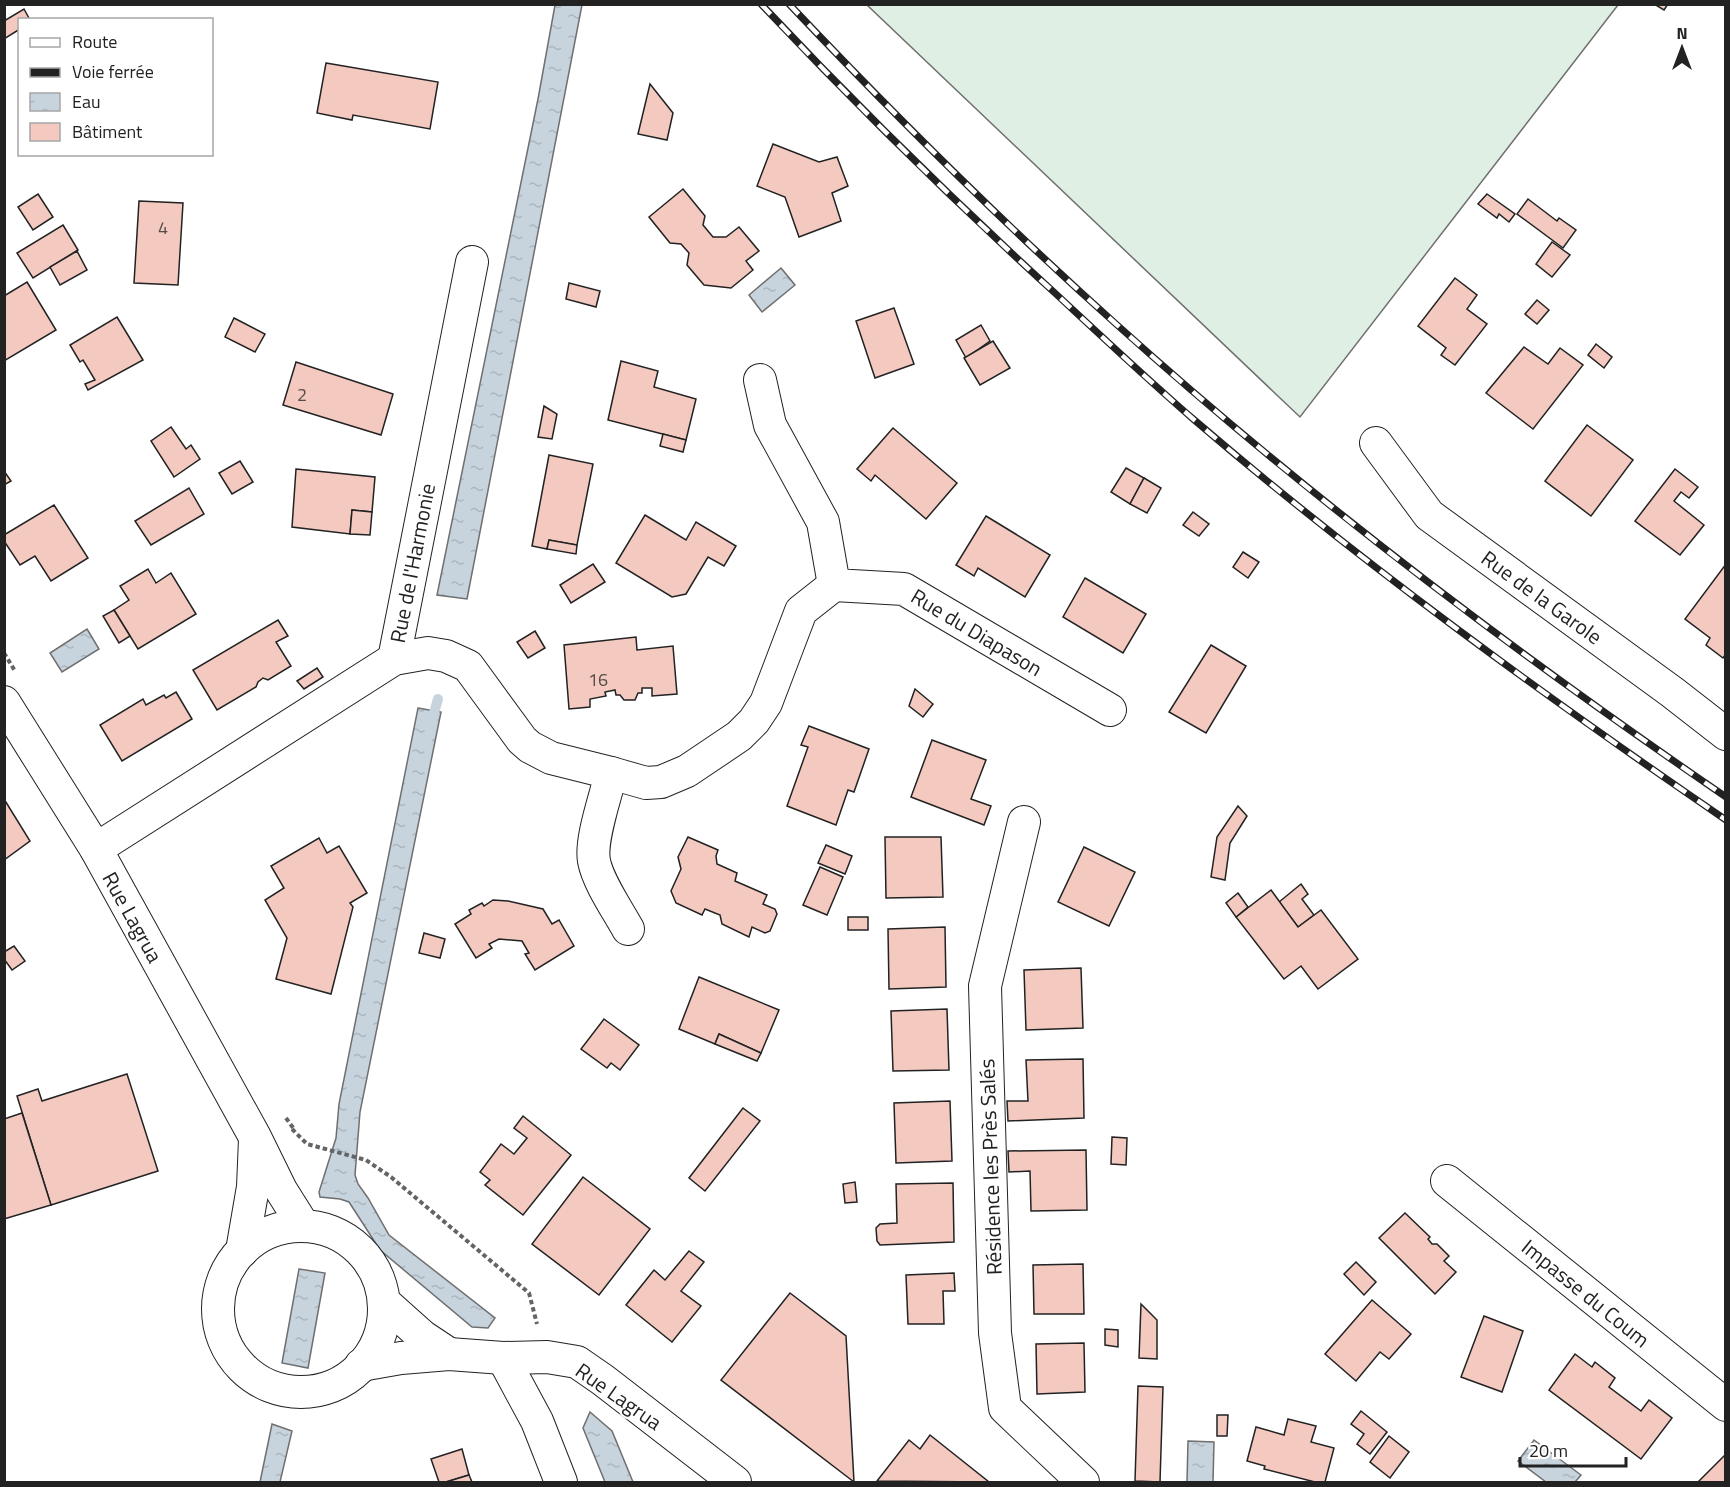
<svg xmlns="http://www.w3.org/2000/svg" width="1730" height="1487" viewBox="0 0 1730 1487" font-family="'Titillium Web',sans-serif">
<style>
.grass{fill:#e0efe3;stroke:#6f6f6f;stroke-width:1.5}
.water{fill:url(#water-ripples);stroke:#6f6f6f;stroke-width:1.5}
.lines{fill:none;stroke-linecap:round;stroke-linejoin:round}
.stream{stroke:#c7d3dd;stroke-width:10}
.building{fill:#f3c9c0;stroke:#222;stroke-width:1.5}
.street-casing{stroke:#222;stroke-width:34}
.path{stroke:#646464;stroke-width:4;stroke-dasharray:4.5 3;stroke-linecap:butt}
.street{stroke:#fff;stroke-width:32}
.rail-casing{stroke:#222;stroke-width:7}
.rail{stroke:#fff;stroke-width:4.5;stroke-dasharray:14;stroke-linecap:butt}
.labels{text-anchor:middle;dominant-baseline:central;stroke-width:4.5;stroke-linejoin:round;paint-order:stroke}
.number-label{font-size:18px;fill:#564c4a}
.street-label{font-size:21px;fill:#222;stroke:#fff}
</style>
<defs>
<pattern id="water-ripples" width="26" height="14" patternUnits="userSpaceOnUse" patternTransform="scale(1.5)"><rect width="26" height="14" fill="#c7d3dd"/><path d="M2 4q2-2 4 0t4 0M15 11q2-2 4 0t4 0" fill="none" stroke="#abb5bd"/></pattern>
</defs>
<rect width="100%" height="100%" fill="#fff"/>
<polygon class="grass" points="867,5 1618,5 1300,417"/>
<g class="water">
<polygon points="555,5 582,5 467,599 437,595 538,99"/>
<polygon points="781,268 795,285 762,312 749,295"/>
<polygon points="87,629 99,649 62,672 50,653"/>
<polygon points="418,708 441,712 360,1112 355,1175 358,1184 368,1198 389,1235 495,1318 488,1328 472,1327 380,1250 349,1202 340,1199 320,1197 319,1192 336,1138 339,1104"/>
<polygon points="299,1269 325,1273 308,1368 282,1363"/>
<polygon points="590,1412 612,1431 633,1482 605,1482 583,1428"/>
<polygon points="272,1424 292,1431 280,1482 260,1482"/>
<polygon points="1534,1440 1581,1475 1575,1482 1546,1482 1518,1461"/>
<polygon points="1188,1441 1214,1442 1213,1482 1187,1482"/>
</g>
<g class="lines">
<polyline class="stream" points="431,723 438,699"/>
</g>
<g class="building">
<polygon points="1654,4 1668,4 1664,10"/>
<polygon points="24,9 30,20 20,20 20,29 4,39 4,21"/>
<polygon points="326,63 438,82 430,129 353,115 352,120 317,113"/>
<polygon points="650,84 673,113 667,140 638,134"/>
<polygon points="773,144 819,162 837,157 848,186 832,193 841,221 799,237 785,197 757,186"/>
<polygon points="683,189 705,216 703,225 713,237 726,237 739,227 759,251 746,261 753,270 731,288 704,285 687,265 689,253 681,244 670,243 649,217"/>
<polygon points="38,194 53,217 33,230 18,207"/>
<polygon points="1487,194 1515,214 1509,222 1499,214 1497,218 1478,204"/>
<polygon points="1528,199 1557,221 1559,218 1576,230 1563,248 1517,214"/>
<polygon points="139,201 183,203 178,285 134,283"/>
<polygon points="63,225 78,250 33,278 17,253"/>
<polygon points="1552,242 1570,255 1552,277 1536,264"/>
<polygon points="77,251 87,270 60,285 50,267"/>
<polygon points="1455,278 1477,295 1467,309 1487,324 1455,365 1441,355 1446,348 1418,326"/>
<polygon points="27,282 56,330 4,361 4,296"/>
<polygon points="569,283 600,291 596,307 566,299"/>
<polygon points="1537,300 1549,310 1537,324 1525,314"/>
<polygon points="894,308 914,364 875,378 856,321"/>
<polygon points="117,317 143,360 88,390 85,384 95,380 83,360 80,362 70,345"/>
<polygon points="234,318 265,334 255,352 225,337"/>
<polygon points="981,325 990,341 966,358 956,340"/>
<polygon points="993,341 1010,368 980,385 964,358"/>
<polygon points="1596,344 1612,357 1604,368 1588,355"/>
<polygon points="1524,347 1548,364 1560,348 1583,365 1533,429 1486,393"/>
<polygon points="621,361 658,371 654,387 696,399 686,440 608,420"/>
<polygon points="296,362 393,394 381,435 283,405"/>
<polygon points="544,406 557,414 552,439 538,437"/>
<polygon points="1587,425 1633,460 1591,516 1545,481"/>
<polygon points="171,427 186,449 191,445 200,459 174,477 151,441"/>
<polygon points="893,428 957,483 926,519 875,475 871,481 857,469"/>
<polygon points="663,434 686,440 683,452 660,446"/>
<polygon points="549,455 593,464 577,545 549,540 547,549 532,546"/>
<polygon points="240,461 253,482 232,494 219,473"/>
<polygon points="1126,468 1144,478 1130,504 1111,492"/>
<polygon points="296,469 375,477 372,512 352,510 350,534 292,527"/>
<polygon points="1675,469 1698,487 1689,498 1681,492 1674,501 1704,525 1680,555 1635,521"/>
<polygon points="4,471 11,481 4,485"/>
<polygon points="1144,478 1161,488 1147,513 1130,504"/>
<polygon points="189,488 204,514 151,545 135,521"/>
<polygon points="54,505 88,558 51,581 35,556 20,565 4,541 4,535"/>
<polygon points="352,510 372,512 370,535 350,534"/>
<polygon points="1193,512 1209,524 1199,536 1183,525"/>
<polygon points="645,515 686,540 696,522 736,546 724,566 708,557 686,594 672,597 616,563"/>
<polygon points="986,516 1050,555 1025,597 978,568 974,576 956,565"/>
<polygon points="549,540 577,545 576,554 547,549"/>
<polygon points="1243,552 1259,562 1248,578 1233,567"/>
<polygon points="593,564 605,582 571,603 560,585"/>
<polygon points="1726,564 1726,654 1723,658 1706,645 1710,638 1685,619"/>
<polygon points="148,569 156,583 171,573 196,614 138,649 114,610 129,600 120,586"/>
<polygon points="1085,578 1146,614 1123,653 1063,617"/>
<polygon points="114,610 130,636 119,643 103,616"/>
<polygon points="278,620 288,636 276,642 291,666 268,680 263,678 258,682 256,687 217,710 193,670"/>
<polygon points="535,631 545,648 528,658 517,642"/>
<polygon points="636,637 637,650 673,646 677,694 652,696 652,688 642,688 642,693 638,693 635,700 624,700 620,695 616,695 615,690 605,692 606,696 590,699 590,707 569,709 564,645"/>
<polygon points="1211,645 1246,666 1206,733 1169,712"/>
<polygon points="317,668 323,677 304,689 297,681"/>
<polygon points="915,689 933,704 923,717 909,706"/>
<polygon points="176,692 192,719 122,761 100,725 143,699 146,705 164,695 166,698"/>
<polygon points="809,726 869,749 854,792 848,790 836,825 787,806 808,747 801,745"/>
<polygon points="932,740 986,760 971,799 991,806 984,825 911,797"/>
<polygon points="4,799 30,841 4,860"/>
<polygon points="1238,806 1247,816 1230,843 1225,880 1211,877 1217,837"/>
<polygon points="688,837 718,850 716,856 717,864 737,873 735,881 767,895 763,904 775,909 777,914 770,931 765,933 752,927 749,937 722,924 720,915 705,909 702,915 676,903 671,891 681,869 678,857"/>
<polygon points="885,837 941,837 943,897 886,898"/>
<polygon points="319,838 327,853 339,846 367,893 350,903 353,907 331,994 276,979 287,938 265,900 284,888 271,866"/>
<polygon points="826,845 852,856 845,874 818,863"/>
<polygon points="1084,847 1135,872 1109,926 1058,902"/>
<polygon points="820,867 843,877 827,915 803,905"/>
<polygon points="1301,884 1308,894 1302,899 1314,915 1298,927 1279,902"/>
<polygon points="1271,890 1298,927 1321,910 1358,959 1318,989 1301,966 1284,979 1236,917"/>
<polygon points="1238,893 1248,907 1236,917 1226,903"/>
<polygon points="493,900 508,901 543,909 552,924 559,920 574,946 535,970 525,954 529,953 522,941 499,939 489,944 492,948 476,958 455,924 471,914 469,910 482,903 484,906"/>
<rect x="848" y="917" width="20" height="13"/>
<polygon points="945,927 946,987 889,989 888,929"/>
<polygon points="424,933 445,939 440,958 419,953"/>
<polygon points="14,946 25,961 12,970 4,959 4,952"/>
<polygon points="1081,968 1083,1028 1026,1030 1024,970"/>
<polygon points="699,977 779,1010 761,1053 719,1034 715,1044 679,1029"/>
<polygon points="947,1009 949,1070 893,1071 891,1011"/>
<polygon points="604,1019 639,1045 620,1070 611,1063 607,1068 581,1049"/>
<polygon points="719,1034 761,1053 757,1061 715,1044"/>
<polygon points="1083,1059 1084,1118 1008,1121 1007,1101 1028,1101 1026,1060"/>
<polygon points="127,1074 158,1171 51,1205 17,1096 38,1089 42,1101"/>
<polygon points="950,1101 952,1161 896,1163 894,1103"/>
<polygon points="743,1108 760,1121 705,1191 689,1178"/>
<polygon points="22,1113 51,1205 4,1219 4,1119"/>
<polygon points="523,1116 571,1155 523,1215 485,1185 490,1180 480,1172 501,1144 514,1154 527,1138 514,1128"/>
<polygon points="1112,1137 1127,1138 1126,1165 1111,1164"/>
<polygon points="1086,1150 1087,1210 1031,1211 1030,1171 1009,1172 1008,1151"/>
<polygon points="583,1177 650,1229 599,1295 532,1244"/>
<polygon points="855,1182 857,1202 845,1203 843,1184"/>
<polygon points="953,1183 954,1242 880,1245 877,1241 876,1228 880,1224 897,1223 896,1184"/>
<polygon points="1405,1213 1430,1237 1428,1239 1432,1244 1437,1244 1449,1256 1444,1261 1456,1272 1435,1294 1379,1238"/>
<polygon points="689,1251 704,1262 681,1291 701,1306 672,1342 626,1305 654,1270 665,1280"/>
<polygon points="1356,1262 1376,1282 1364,1295 1344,1274"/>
<polygon points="1083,1264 1084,1314 1034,1314 1033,1265"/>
<polygon points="954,1273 955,1291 943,1291 944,1324 908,1324 906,1275"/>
<polygon points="790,1293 846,1336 854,1482 721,1380"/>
<polygon points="1372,1300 1411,1334 1389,1359 1380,1352 1356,1381 1325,1354"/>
<polygon points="1141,1304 1157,1320 1157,1359 1139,1358"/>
<polygon points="1484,1316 1523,1331 1502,1392 1461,1377"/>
<polygon points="1105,1329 1118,1330 1118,1347 1105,1345"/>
<polygon points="1084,1343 1085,1392 1037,1394 1036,1344"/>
<polygon points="1575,1354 1592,1367 1595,1362 1615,1378 1609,1387 1641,1411 1649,1400 1672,1418 1641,1459 1549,1390"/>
<polygon points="1138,1386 1163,1387 1160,1482 1135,1481"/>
<polygon points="1361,1411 1387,1432 1370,1454 1357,1444 1364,1434 1351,1424"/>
<polygon points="1217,1415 1228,1415 1227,1436 1217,1436"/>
<polygon points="1288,1419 1316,1426 1311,1442 1334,1448 1325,1482 1315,1482 1264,1469 1265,1466 1247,1461 1256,1427 1284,1435"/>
<polygon points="930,1435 989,1482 877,1481 909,1440 920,1449"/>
<polygon points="1389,1436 1409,1452 1390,1478 1370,1462"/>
<polygon points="462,1449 469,1475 446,1482 439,1482 431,1459"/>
<polygon points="1726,1454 1726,1482 1698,1482"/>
<polygon points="469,1475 472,1482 446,1482"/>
</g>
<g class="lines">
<defs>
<g id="street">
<polyline points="760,380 770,425 823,522 834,585 904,589 1110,710"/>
<polyline points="1376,443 1429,515 1672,692 1726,734"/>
<polyline points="394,659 472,262"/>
<polyline points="4,702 96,849 255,1137 281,1190 303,1225"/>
<polyline points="611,773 646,783 661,782 687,771 739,736 754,721 766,703 801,611 834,585"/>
<polyline points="1024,822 985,986 995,1333 1005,1408 1083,1482"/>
<path d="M 96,849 L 394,659 L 428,653 L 446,656 L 468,666 L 522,740 L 530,747 L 551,758 L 611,773 C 606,796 590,839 594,861 C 598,882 617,909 628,929"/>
<polyline points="1447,1181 1726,1405"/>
<circle cx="301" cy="1309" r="83"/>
<polyline points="242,1251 253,1187 255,1139"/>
<polyline points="384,1302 422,1336 449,1354"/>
<polyline points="503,1358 537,1421 561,1482"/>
<polyline points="361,1365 401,1358 449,1354 503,1358 547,1357 577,1362 603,1380 735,1482"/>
</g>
</defs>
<use href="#street" class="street-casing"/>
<g class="path">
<polyline points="4,653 15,671"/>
<polyline points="286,1118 294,1129"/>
<polyline points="292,1129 307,1144 366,1160 391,1177 529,1293 537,1324"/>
</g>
<use href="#street" class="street"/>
<defs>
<g id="rail">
<path d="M 761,4 C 856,105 954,201 1056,294 C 1101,336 1146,378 1192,418 C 1361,563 1542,694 1726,820"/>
<path d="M 789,4 C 894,115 1002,222 1116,324 C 1307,496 1514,652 1726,797"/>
</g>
</defs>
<use href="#rail" class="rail-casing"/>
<use href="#rail" class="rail"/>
</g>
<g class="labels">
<g class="number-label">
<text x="163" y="227">4</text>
<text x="302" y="394">2</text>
<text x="598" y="679">16</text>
</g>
<g class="street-label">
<text transform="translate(412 563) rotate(-79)">Rue de l'Harmonie</text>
<text transform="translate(1542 597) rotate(36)">Rue de la Garole</text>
<text transform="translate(977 632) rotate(31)">Rue du Diapason</text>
<text transform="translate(133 917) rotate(61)">Rue Lagrua</text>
<text transform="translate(990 1167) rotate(-92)">Résidence les Près Salés</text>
<text transform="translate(1586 1293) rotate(39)">Impasse du Coum</text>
<text transform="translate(619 1396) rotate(35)">Rue Lagrua</text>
</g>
</g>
<rect width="1730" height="1487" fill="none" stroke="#222222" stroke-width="12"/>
<rect x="18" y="18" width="195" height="138" fill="#ffffff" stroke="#a7a7a7" stroke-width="1.5"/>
<rect x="30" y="38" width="30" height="9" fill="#ffffff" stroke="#a7a7a7" stroke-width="1.5"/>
<text x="72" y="48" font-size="18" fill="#222222">Route</text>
<rect x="30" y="68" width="30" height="9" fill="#222222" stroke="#a7a7a7" stroke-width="1.5"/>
<text x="72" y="78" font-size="18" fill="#222222">Voie ferrée</text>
<rect x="30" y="93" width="30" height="18" fill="url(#water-ripples)" stroke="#a7a7a7" stroke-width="1.5"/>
<text x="72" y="108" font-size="18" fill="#222222">Eau</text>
<rect x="30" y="123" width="30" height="18" fill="#f3c9c0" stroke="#a7a7a7" stroke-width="1.5"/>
<text x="72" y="138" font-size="18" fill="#222222">Bâtiment</text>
<g transform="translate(1682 48)" stroke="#ffffff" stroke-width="4.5" paint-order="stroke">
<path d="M0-4.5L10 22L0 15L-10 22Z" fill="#222222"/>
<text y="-9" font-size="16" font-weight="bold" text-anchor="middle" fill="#222222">N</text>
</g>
<path d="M1520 1457v9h106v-9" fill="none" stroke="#222222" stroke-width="3"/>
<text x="1529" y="1457" font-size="18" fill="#222222" stroke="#ffffff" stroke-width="4.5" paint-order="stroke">20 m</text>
</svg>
